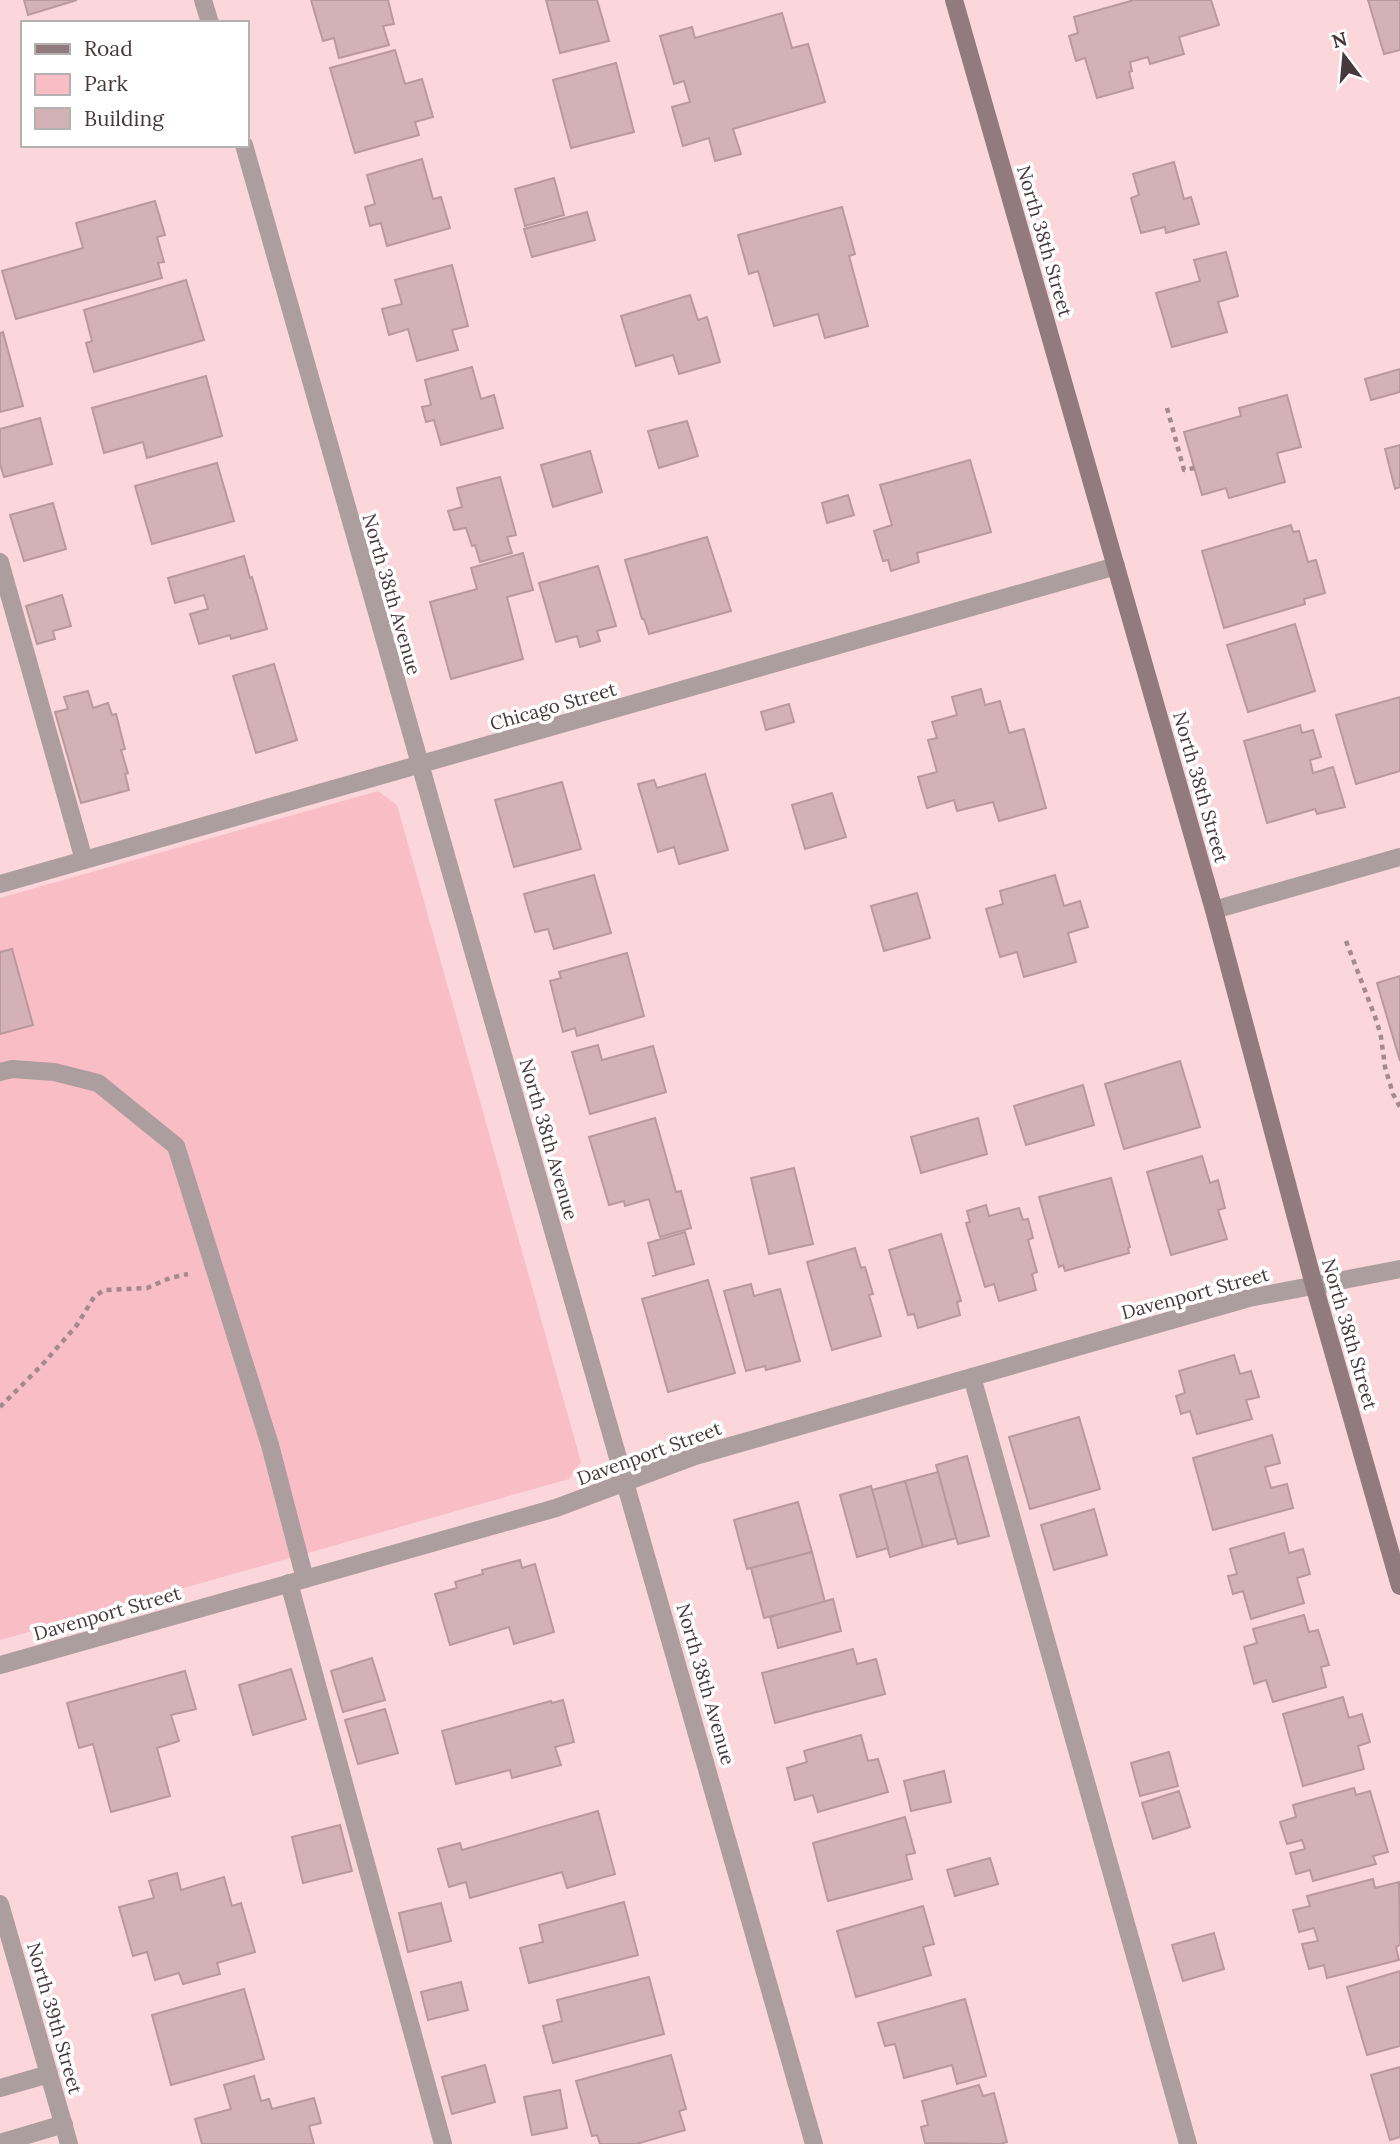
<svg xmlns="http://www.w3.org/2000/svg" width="1400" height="2144" viewBox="0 0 1400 2144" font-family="Lora,serif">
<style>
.green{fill:#f8bdc5}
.building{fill:#d3b1b5;stroke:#ba999d;stroke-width:2}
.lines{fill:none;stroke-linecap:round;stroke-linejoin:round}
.path{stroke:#a38a8d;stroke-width:4.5;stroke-dasharray:5 5;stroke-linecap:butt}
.lane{stroke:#ac9d9e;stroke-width:18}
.street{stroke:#ac9d9e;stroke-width:18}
.secondary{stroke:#917b7e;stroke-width:18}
.labels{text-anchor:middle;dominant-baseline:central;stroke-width:7;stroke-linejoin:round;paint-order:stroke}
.street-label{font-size:19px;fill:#47393b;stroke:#fff}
</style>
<rect width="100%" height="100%" fill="#fbd7db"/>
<polygon class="green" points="378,791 397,805 581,1462 569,1479 0,1640 0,898"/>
<g class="building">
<polygon points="24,0 77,0 28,15"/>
<polygon points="311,0 388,0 394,24 383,26 389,45 339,58 334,38 323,41"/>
<polygon points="546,0 597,0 609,41 560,53"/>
<polygon points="1134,0 1211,0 1219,25 1179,37 1184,54 1150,64 1148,57 1130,62 1132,71 1129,72 1133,88 1097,98 1085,58 1076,61 1069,36 1078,33 1074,17"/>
<polygon points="1368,0 1400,0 1400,50 1384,54"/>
<polygon points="782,13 792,48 808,44 825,102 733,129 741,154 715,161 709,138 683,146 672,107 690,102 684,81 674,84 660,36 692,27 695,38"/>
<polygon points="395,50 405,84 422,79 433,117 415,122 419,135 355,153 330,68"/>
<polygon points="616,63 634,132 571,148 553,80"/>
<polygon points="422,159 433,199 441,197 450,228 387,246 381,223 370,226 365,207 375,204 367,175"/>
<polygon points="1174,162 1184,199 1191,197 1199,224 1166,233 1165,227 1141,233 1131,198 1139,195 1133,174"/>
<polygon points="554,178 564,215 525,226 515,189"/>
<polygon points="155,201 165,235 157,237 164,262 158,263 162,278 16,319 2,271 83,248 76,223"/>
<polygon points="842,207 855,254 849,256 868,326 825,338 818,314 774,326 758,271 749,274 738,235"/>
<polygon points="587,212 595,240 532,257 524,229"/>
<polygon points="1226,252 1238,296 1218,302 1227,332 1172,347 1156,293 1200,281 1194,260"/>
<polygon points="452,265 468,326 452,330 458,350 417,361 408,329 389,335 382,309 402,304 395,280"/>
<polygon points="186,280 204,340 94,372 86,343 92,341 84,310"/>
<polygon points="690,295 698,320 707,317 720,362 679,374 673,355 636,366 621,316"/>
<polygon points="3,332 23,406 0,412 0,333"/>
<polygon points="472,367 481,399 494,395 503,428 441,445 434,420 426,422 422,407 431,405 425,380"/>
<polygon points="1400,369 1400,392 1371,400 1365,379"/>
<polygon points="206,376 222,436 147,458 143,442 104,453 92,408"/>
<polygon points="1287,395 1301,447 1277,453 1285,482 1229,498 1226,488 1202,495 1184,432 1241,416 1239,408"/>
<polygon points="40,418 52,464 4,477 0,464 0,429"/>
<polygon points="687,421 698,456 659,468 648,431"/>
<polygon points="1400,445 1400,487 1395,489 1385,449"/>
<polygon points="590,451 602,492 553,507 541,465"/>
<polygon points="970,460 991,532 917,553 919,562 891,571 888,560 883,561 874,531 892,525 880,485"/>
<polygon points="217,463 234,521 152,544 135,486"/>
<polygon points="500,477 516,535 507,537 512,553 480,562 475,545 472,546 466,528 454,530 448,511 462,507 457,488"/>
<polygon points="848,495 854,515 827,523 822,503"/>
<polygon points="53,503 66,549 24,561 10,515"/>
<polygon points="1291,525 1293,532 1299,531 1308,562 1316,560 1325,593 1304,599 1305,604 1224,628 1202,551"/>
<polygon points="707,537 731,611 649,634 644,619 642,619 625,560"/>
<polygon points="523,553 533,590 507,597 523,659 451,679 430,602 477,589 471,568"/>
<polygon points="244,556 250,578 252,577 267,629 231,639 230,635 199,644 190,614 208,609 204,595 175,603 168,578"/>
<polygon points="598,566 616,626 597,631 600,641 580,647 577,636 556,642 539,583"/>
<polygon points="62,595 71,626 53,631 55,639 37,644 26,606"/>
<polygon points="1295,624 1315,691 1248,712 1227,645"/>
<polygon points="274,664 297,740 256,753 233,676"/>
<polygon points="981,689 985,705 1000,701 1009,733 1024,729 1046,808 999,821 993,802 957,811 954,800 927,808 918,777 937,772 928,740 937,738 932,722 957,715 952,697"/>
<polygon points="88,691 93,708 108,703 112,715 116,714 125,749 121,750 128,773 125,774 129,790 81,803 55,712 68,709 64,697"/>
<polygon points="1400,697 1400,771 1356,784 1336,715"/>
<polygon points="789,704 794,722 766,730 761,712"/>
<polygon points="1300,725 1302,733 1313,730 1321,757 1310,760 1313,773 1333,767 1345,807 1317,814 1315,809 1267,823 1244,741"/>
<polygon points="705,774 728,850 679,864 674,847 658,852 638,784 654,780 657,788"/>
<polygon points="562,782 581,849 514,867 495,800"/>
<polygon points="832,793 846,837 805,849 792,805"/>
<polygon points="594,875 611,933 554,949 548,929 535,932 524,894"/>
<polygon points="1055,875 1064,906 1080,901 1088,927 1068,933 1076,962 1024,977 1017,952 1000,957 986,909 1003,904 1000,891"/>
<polygon points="917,893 930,938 884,951 871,906"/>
<polygon points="12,949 33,1025 0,1034 0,952"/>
<polygon points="627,953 644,1016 577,1036 575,1028 563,1032 550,981 561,978 559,972"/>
<polygon points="1400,976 1400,1061 1377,983"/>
<polygon points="598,1045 602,1060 653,1046 666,1092 590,1114 572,1052"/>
<polygon points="1180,1061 1200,1127 1124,1149 1105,1084"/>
<polygon points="1083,1085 1094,1125 1026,1145 1014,1106"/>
<polygon points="655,1118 676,1192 681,1191 691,1228 660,1237 649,1199 625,1206 624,1201 609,1205 589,1137"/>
<polygon points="978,1118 987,1154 921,1173 911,1137"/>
<polygon points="1202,1156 1210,1183 1218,1180 1225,1208 1218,1210 1227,1239 1171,1255 1147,1172"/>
<polygon points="794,1168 813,1244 769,1254 751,1178"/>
<polygon points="1111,1178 1130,1247 1128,1248 1129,1253 1065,1271 1063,1265 1059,1267 1039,1197"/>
<polygon points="986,1205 989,1216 1019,1208 1023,1220 1028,1219 1033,1238 1028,1240 1037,1272 1032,1274 1036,1290 999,1301 994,1284 985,1287 966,1223 970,1222 967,1211"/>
<polygon points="685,1232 694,1264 652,1276 656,1275 648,1243"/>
<polygon points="941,1234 961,1301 957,1302 960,1315 918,1328 914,1314 908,1315 889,1250"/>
<polygon points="855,1248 861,1268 865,1267 873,1294 869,1295 881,1336 832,1350 807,1262"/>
<polygon points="708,1280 735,1373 668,1392 642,1299"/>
<polygon points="751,1284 754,1296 780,1289 800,1361 766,1370 765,1366 746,1371 724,1291"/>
<polygon points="1234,1355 1240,1374 1251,1371 1259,1397 1246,1400 1252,1419 1197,1434 1190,1411 1181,1414 1176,1396 1185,1393 1179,1371"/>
<polygon points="1079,1417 1100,1489 1030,1509 1009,1437"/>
<polygon points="1272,1435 1280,1463 1265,1467 1271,1488 1287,1484 1293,1508 1213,1530 1193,1458"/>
<polygon points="967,1456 989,1536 958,1544 936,1465"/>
<polygon points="938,1472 956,1538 923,1547 905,1481"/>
<polygon points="905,1481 923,1547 890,1557 872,1490"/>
<polygon points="871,1486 888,1548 857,1557 840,1495"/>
<polygon points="798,1502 812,1552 747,1569 734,1520"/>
<polygon points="1094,1509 1107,1555 1054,1570 1041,1525"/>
<polygon points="1284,1533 1289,1553 1303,1549 1310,1574 1297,1578 1304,1603 1251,1619 1243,1591 1233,1594 1228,1576 1237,1574 1230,1549"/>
<polygon points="812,1552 825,1602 764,1618 751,1568"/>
<polygon points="520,1560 522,1568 535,1564 554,1632 514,1644 509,1627 450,1645 435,1594 457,1588 455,1582 483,1574 482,1570"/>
<polygon points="833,1599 841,1631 778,1648 770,1617"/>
<polygon points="1304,1615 1309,1632 1318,1630 1329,1665 1321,1667 1326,1687 1273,1702 1266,1680 1254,1684 1244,1647 1257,1643 1253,1629"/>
<polygon points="853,1649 857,1664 876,1659 885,1694 775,1723 762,1673"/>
<polygon points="372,1658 385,1700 343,1712 331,1671"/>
<polygon points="291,1669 306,1719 253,1735 239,1685"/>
<polygon points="185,1671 196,1709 171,1715 179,1741 157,1748 170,1796 111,1812 93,1744 79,1748 67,1703"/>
<polygon points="1343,1697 1349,1718 1362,1714 1370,1742 1358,1746 1364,1769 1303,1786 1283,1714"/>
<polygon points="563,1700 574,1742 555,1747 561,1765 512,1778 510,1770 456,1784 442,1731 551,1701 552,1703"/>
<polygon points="385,1709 398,1753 358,1764 345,1720"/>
<polygon points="861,1735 868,1761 878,1759 888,1792 818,1812 813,1795 795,1800 787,1768 807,1762 804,1751"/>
<polygon points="1169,1752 1178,1786 1140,1796 1131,1763"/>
<polygon points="944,1771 951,1802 911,1811 904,1781"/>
<polygon points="1354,1788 1356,1795 1370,1791 1388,1852 1373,1856 1376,1864 1313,1881 1310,1870 1296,1874 1290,1853 1305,1849 1302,1840 1287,1844 1280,1822 1296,1817 1293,1805"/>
<polygon points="1179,1791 1190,1827 1153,1839 1142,1803"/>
<polygon points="598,1811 615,1874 567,1888 562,1872 470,1898 466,1882 449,1887 438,1849 460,1843 462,1850"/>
<polygon points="905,1817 915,1853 906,1855 912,1879 828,1901 813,1843"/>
<polygon points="340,1825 352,1871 303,1883 292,1837"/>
<polygon points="990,1858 998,1884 955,1896 947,1870"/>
<polygon points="177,1873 181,1890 224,1877 232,1906 241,1903 255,1952 217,1963 220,1974 183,1984 179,1973 155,1980 147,1952 133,1956 119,1907 154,1898 149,1881"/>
<polygon points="1373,1879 1375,1888 1399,1882 1400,1945 1396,1947 1399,1960 1327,1978 1324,1965 1309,1969 1302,1944 1318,1941 1314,1928 1299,1932 1293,1910 1310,1906 1307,1896"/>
<polygon points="624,1902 638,1955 529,1983 520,1948 543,1942 539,1925"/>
<polygon points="441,1903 451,1941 408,1952 399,1913"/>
<polygon points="923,1906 934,1944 923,1947 931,1975 856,1997 837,1931"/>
<polygon points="1214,1933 1224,1969 1183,1981 1172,1945"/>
<polygon points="1400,1971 1400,2046 1367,2055 1347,1987"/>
<polygon points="649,1977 664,2034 553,2063 543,2026 562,2021 557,2000"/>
<polygon points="461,1982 468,2010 428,2020 421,1992"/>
<polygon points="244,1989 264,2059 171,2085 152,2015"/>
<polygon points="965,1999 986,2076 957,2084 952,2065 904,2078 895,2044 885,2046 878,2023"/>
<polygon points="671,2055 686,2109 679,2111 685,2130 636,2144 600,2144 597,2135 592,2136 576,2081"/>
<polygon points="485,2065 495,2102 452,2114 442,2077"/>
<polygon points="1400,2067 1400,2137 1390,2140 1371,2075"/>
<polygon points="254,2076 261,2101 269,2099 272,2109 314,2098 321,2123 309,2126 314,2144 202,2144 195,2119 231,2109 224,2085"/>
<polygon points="979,2085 983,2096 994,2093 1007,2142 1000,2144 925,2143 921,2127 928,2125 922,2101"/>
<polygon points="560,2090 567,2128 532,2135 524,2097"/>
</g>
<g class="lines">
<g class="path">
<polyline points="1167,408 1184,470 1194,468"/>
<polyline points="1346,941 1377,1022 1381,1037 1385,1067 1393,1094 1400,1107"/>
<polyline points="0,1407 41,1366 77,1325 94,1297 104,1290 147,1288 170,1278 188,1274"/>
</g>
<g class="lane">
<polyline points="0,562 84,860"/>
<polyline points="972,1377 1188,2144"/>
<polyline points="289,1583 443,2144"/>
<polyline points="0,2088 49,2074"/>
<polyline points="0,2143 64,2124"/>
</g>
<g class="street">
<polyline points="203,0 210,23"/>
<path d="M 244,145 C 432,812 625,1477 814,2144"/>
<polyline points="0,884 1116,566"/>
<polyline points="1214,910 1400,857"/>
<polyline points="0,1072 12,1069 54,1072 98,1083 176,1146 270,1445 305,1579"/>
<polyline points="0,1665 556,1508 695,1456 1249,1298 1400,1269"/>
<polyline points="0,1904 69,2144"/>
</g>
<polyline class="secondary" points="954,0 1214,910 1314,1285 1400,1586"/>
</g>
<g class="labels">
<g class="street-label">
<text transform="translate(1045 241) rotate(74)">North 38th Street</text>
<text transform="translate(392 594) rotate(74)">North 38th Avenue</text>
<text transform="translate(553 706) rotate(-16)">Chicago Street</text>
<text transform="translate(1201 787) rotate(74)">North 38th Street</text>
<text transform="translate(549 1139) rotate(74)">North 38th Avenue</text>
<text transform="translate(1195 1293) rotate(-15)">Davenport Street</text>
<text transform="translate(1350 1334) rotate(74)">North 38th Street</text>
<text transform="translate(649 1453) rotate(-20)">Davenport Street</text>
<text transform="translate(107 1613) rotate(-16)">Davenport Street</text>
<text transform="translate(706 1684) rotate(74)">North 38th Avenue</text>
<text transform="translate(55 2018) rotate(74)">North 39th Street</text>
</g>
</g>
<rect x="21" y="21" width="228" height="126" fill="#ffffff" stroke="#b5b0b1" stroke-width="2"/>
<rect x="35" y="44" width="35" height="10" fill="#917b7e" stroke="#b5b0b1" stroke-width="2"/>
<text x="84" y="56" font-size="21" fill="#47393b">Road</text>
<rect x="35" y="74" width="35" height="21" fill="#f8bdc5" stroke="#b5b0b1" stroke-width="2"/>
<text x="84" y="91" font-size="21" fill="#47393b">Park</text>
<rect x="35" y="108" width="35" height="21" fill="#d3b1b5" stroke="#b5b0b1" stroke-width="2"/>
<text x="84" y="126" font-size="21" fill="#47393b">Building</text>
<g transform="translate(1344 56) rotate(344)" stroke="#ffffff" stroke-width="5" paint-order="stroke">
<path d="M0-5L12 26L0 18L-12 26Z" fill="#47393b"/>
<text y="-10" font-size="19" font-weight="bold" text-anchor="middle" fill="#47393b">N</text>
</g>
</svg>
